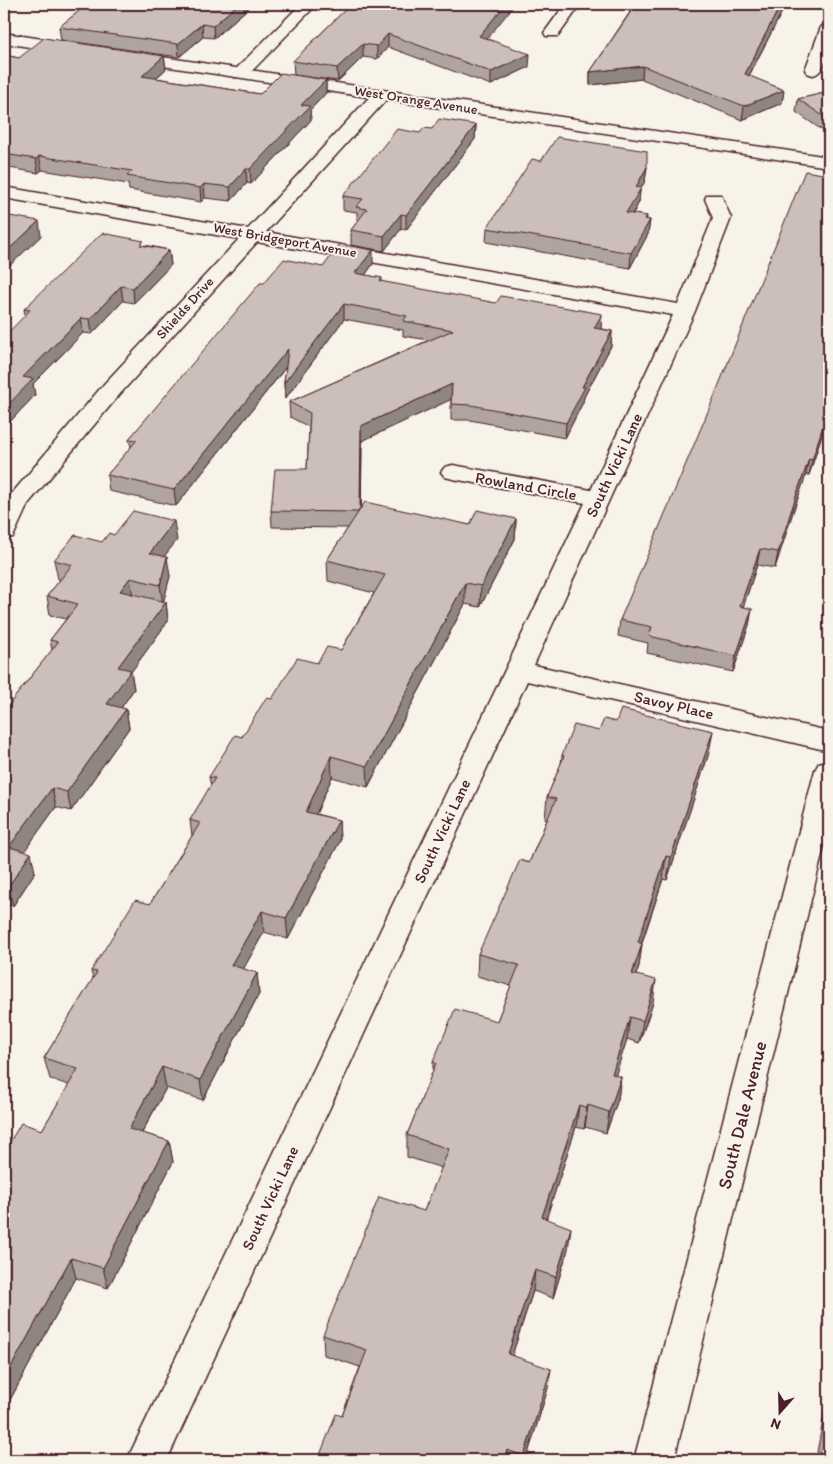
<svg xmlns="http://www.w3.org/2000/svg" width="833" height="1464" viewBox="0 0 833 1464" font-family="Itim,sans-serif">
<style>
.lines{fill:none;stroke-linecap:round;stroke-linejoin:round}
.minor-casing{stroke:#4a1f2b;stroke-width:3}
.tertiary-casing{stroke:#4a1f2b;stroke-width:3}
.minor{fill:#f7f3e8;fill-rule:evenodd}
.tertiary{fill:#f7f3e8;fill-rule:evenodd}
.wall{fill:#afa49f;stroke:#4a1f2b}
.shaded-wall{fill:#8f8682;stroke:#4a1f2b}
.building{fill:#ccbfb9;stroke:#4a1f2b}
.labels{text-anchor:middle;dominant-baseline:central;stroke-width:4;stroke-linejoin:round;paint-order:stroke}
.far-street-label{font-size:14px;fill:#4a1f2b;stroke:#f7f3e8}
.street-label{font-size:16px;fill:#4a1f2b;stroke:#f7f3e8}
.near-street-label{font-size:19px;fill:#4a1f2b;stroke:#f7f3e8}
</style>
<rect width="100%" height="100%" fill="#f7f3e8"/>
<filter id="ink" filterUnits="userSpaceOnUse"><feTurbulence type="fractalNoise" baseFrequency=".02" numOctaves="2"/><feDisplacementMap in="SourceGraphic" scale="10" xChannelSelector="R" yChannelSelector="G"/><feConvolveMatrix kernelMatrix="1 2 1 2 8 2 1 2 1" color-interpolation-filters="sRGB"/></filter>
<g filter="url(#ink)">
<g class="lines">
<defs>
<g id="minor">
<polygon points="301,4 317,4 246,77 234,77 232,74 234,71"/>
<polygon points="565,4 581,4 558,36 546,36 544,33"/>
<path d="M 829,22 C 830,36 830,71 813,75 L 807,73 L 805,70 L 821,27 Z"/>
<polygon points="381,90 387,91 389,95 387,99 266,232 678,304 713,218 705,199 707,195 721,195 731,218 695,311 534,665 829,731 829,751 527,681 167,1460 127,1460 585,503 453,479 445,477 441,472 445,467 453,465 591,490 673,315 257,242 120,394 28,504 13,537 4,539 4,505 9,497 104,384 239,239 4,198 4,187 248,229 375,91"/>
</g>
<g id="tertiary">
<polygon points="4,33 74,44 82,49 74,54 4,43"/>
<polygon points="129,52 829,157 829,167 123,60 121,57"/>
<polygon points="829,760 829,826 674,1460 634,1460 815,770 819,763"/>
</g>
</defs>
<use href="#minor" class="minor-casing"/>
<use href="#tertiary" class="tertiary-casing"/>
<use href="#minor" class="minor"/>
<use href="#tertiary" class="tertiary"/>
</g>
<g class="wall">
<polygon points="88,4 253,4 214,38 203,37 179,57 61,40 59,27"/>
<polygon points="351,4 487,39 529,67 491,85 388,47 377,59 363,57 338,81 294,75 293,61"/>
<polygon points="623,4 786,4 749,76 784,90 782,103 742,120 642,79 590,85 590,72 630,12 623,6"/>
<polygon points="4,55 19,58 164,56 166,69 156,78 260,94 326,80 326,93 310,110 311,120 251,184 247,183 231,201 205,198 201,202 129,190 128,184 42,170 38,173 4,167"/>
<polygon points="829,92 829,135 796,112 798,99"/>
<polygon points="476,125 475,139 406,230 401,229 384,251 351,245 351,230 357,222 357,212 343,210 343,196 420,133 432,129"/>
<polygon points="541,161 647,167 645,181 640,190 639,202 633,214 647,216 646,219 650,220 648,234 630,268 486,242 487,228"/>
<polygon points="829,175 829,413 809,475 806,475 793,512 775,568 757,565 743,607 752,609 749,625 733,672 647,653 648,643 618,636 620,620"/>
<polygon points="145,245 169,250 171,265 134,303 123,301 92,334 83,333 33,384 35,395 4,428 25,315 24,309"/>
<polygon points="373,264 365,275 382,278 382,282 612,331 611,346 584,397 583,402 565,438 470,420 451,420 451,399 362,441 361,507 470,525 516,519 515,539 480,607 465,604 368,787 332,777 316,814 339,820 340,841 288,939 264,932 243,969 257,973 259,994 203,1100 166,1088 142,1133 169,1141 173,1162 108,1288 76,1278 4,1411 4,1152 42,1130 69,1085 50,1079 44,1058 93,979 91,971 150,904 192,836 190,820 211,786 209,777 272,699 317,663 341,650 374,593 328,581 327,560 348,528 272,527 271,511 307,469 309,427 290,417 289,402 429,340 403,336 403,330 344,319 285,399 284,383 286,367 176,506 109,491 107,475 131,447 129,439 264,283 323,267"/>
<polygon points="114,535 177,540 164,556 170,576 163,602 166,602 168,621 131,672 134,689 121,708 126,709 129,728 71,811 56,807 24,851 35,872 13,906 4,903 4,711 52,650 50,640 66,619 50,615 47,596 60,580 58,579 54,560 102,542"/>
<polygon points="599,731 709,753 667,880 663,879 642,943 642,944 639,966 636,975 653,1003 639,1043 627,1039 615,1075 621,1077 618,1099 606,1133 585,1127 584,1129 576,1127 546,1219 568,1249 553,1298 533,1291 512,1355 548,1388 526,1460 318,1460 342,1416 360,1367 324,1355 323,1335 424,1211 442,1168 407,1157 407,1135 433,1071 433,1062 497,1021 511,986 477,976 478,954 529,863 547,820 545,819 547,797 561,764 562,755"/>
<polygon points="829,1388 829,1460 828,1460 829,1457 817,1452"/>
</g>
<g class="shaded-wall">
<polygon points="238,4 253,4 214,38 213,26"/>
<polygon points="506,4 515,4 479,49 479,36"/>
<polygon points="781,4 786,4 743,87 745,74"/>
<polygon points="202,24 203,37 179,57 178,44"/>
<polygon points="388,34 388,47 377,59 377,46"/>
<polygon points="363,44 363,57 338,81 337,68"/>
<polygon points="530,54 529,67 491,85 491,72"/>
<polygon points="164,56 166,69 143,89 142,76"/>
<polygon points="643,66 642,79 590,85 590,72"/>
<polygon points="326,80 326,93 310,110 311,120 251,184 250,169 301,105"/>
<polygon points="784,90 782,103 742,120 744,106"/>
<polygon points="476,125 475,139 406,230 406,215"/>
<polygon points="39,156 42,170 38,173 36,159"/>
<polygon points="647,167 645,181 640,190 639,202 625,227 626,213 636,187"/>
<polygon points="246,169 247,183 231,201 230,187"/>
<polygon points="204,184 205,198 201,202 200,188"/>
<polygon points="401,214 401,229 384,251 384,236"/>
<polygon points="647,216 645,228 650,220 648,234 630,268 631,253"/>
<polygon points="39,221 41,236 4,271 4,254"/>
<polygon points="169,250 171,265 134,303 133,288"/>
<polygon points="373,250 373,264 356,288 355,273"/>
<polygon points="121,286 123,301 92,334 90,319"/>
<polygon points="344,304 344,319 285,399 284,383"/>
<polygon points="602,314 601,329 593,343 594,328"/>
<polygon points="81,318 83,333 33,384 35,395 4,428 4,409 23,377"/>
<polygon points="612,331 611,346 584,397 583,402 565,438 566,423 582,387"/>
<polygon points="288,349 289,363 176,506 174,490"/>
<polygon points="452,384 452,399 362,441 361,528 361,426"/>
<polygon points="829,407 829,413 809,475 812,460"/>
<polygon points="809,459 806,475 793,512 775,568 778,552 796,496"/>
<polygon points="516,519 515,539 480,607 481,586"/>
<polygon points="174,521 177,540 152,572 150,553"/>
<polygon points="760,549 757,565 738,623 740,606"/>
<polygon points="167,557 170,576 163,604 160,585"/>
<polygon points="130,578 133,597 120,591"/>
<polygon points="465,583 465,604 368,787 367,766"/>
<polygon points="166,602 168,621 131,672 134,689 110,724 107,704 118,667"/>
<polygon points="752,609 749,625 733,672 736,656"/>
<polygon points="126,709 129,728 71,811 67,792"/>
<polygon points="713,731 709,753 667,880 671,857"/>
<polygon points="331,756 332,777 308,833 306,812"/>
<polygon points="52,788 56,807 14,866 9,847"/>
<polygon points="339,820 340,841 288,939 286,918"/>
<polygon points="31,853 35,872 13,906 8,887"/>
<polygon points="666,856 663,879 634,965 638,942"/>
<polygon points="262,911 264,932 234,986 231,965"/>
<polygon points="642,944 639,966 629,996 632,974"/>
<polygon points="257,973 259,994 203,1100 200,1080"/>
<polygon points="656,980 653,1003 639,1043 643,1021"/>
<polygon points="630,1017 627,1039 609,1096 612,1074"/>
<polygon points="162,1067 166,1088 133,1149 129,1129"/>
<polygon points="621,1077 618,1099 606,1133 609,1112"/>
<polygon points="579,1105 576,1127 540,1238 542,1217"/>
<polygon points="588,1105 585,1127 584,1129 587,1108"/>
<polygon points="169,1141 173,1162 108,1288 103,1268"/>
<polygon points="571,1228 568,1249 553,1298 556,1277"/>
<polygon points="71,1258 76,1278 4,1411 4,1380"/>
<polygon points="535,1270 533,1291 506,1374 508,1354"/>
<polygon points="551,1369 548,1388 526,1460 523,1460 524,1456"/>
<polygon points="507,1450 506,1460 504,1460"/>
</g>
<g class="building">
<polygon points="88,4 238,4 213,26 202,24 178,44 59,27"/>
<polygon points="351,4 506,4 479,36 530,54 491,72 388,34 377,46 363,44 337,68 293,61"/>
<polygon points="636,4 781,4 745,74 784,90 744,106 643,66 590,72"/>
<polygon points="44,38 164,56 142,76 260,94 281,73 326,80 301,105 310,106 250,169 246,169 230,187 204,184 200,188 127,176 132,171 39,156 36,159 4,154 4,55 19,58"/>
<polygon points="829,92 829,120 798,99"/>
<polygon points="439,119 476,125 406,215 401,214 384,236 351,230 367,209 356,207 363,199 343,196 397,129 420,133 424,128 432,129"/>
<polygon points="557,137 647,151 647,167 636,187 641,188 626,213 647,216 645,219 650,220 631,253 487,228 532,159 541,161"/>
<polygon points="805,171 829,175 829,407 812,460 809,459 796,496 778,552 760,549 740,606 752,609 736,656 649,636 652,627 620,620 712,402"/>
<polygon points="4,215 39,221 4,254"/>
<polygon points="102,233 144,241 140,245 169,250 133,288 121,286 90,319 81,318 23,377 33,379 4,409 4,337 30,310 24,309"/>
<polygon points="340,244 373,250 355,273 382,278 380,281 496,303 501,296 602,314 594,328 612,331 582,387 585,387 566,423 471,405 451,404 452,384 361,426 360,508 358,512 271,511 275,469 307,469 310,413 289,402 453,330 403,321 407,316 344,304 284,383 288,349 174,490 107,475 137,440 129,439 260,283 264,283 284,259 323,267"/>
<polygon points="365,502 470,525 477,510 516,519 481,586 465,583 367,766 331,756 306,812 339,820 286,918 262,911 231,965 257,973 200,1080 162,1067 129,1129 169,1141 103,1268 71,1258 4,1380 4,1152 21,1123 42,1130 78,1069 44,1058 97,972 91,971 135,900 150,904 200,823 190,820 215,778 209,777 235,735 242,737 266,698 272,699 297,658 317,663 327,647 341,650 385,575 327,560"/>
<polygon points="133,511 174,521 150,553 167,557 160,585 130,578 120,591 166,602 118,667 131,670 107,704 126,709 67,792 52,788 9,847 31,853 8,887 4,886 4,711 58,642 50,640 78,604 47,596 72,565 54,560 75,535 102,542 109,533 114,535"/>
<polygon points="621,709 713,731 671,857 666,856 638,942 642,944 632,974 656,980 643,1021 630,1017 612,1074 621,1077 609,1112 588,1105 587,1108 579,1105 542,1217 571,1228 556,1277 535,1270 508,1354 551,1369 524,1456 507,1450 504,1460 318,1460 336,1414 342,1416 367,1350 323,1335 379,1197 424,1211 449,1149 407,1135 436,1063 433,1062 455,1009 497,1021 519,965 478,954 520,860 529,863 556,799 547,797 564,756 562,755 574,725 599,731 604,719 616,722"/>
<polygon points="829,1404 829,1438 823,1436"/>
</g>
</g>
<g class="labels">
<g class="far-street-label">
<text transform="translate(416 100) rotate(9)">West Orange Avenue</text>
<text transform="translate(285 240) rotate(10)">West Bridgeport Avenue</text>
<text transform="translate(185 308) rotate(-48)">Shields Drive</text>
</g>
<g class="street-label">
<text transform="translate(614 465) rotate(-65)">South Vicki Lane</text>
<text transform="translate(526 486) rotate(10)">Rowland Circle</text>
<text transform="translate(674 705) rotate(13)">Savoy Place</text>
<text transform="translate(442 831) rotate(-65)">South Vicki Lane</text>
<text transform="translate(270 1198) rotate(-65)">South Vicki Lane</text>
</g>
<g class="near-street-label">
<text transform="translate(742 1115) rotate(-76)">South Dale Avenue</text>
</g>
</g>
<rect width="833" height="1464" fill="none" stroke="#f7f3e8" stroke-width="20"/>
<rect x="10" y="10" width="813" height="1444" fill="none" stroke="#4a1f2b" stroke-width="2" filter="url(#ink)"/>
<g transform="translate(780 1412) rotate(200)" stroke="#f7f3e8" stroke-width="4" paint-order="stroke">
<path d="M0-4L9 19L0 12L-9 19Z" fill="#4a1f2b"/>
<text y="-8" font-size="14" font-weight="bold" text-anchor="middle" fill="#4a1f2b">N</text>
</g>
</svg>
